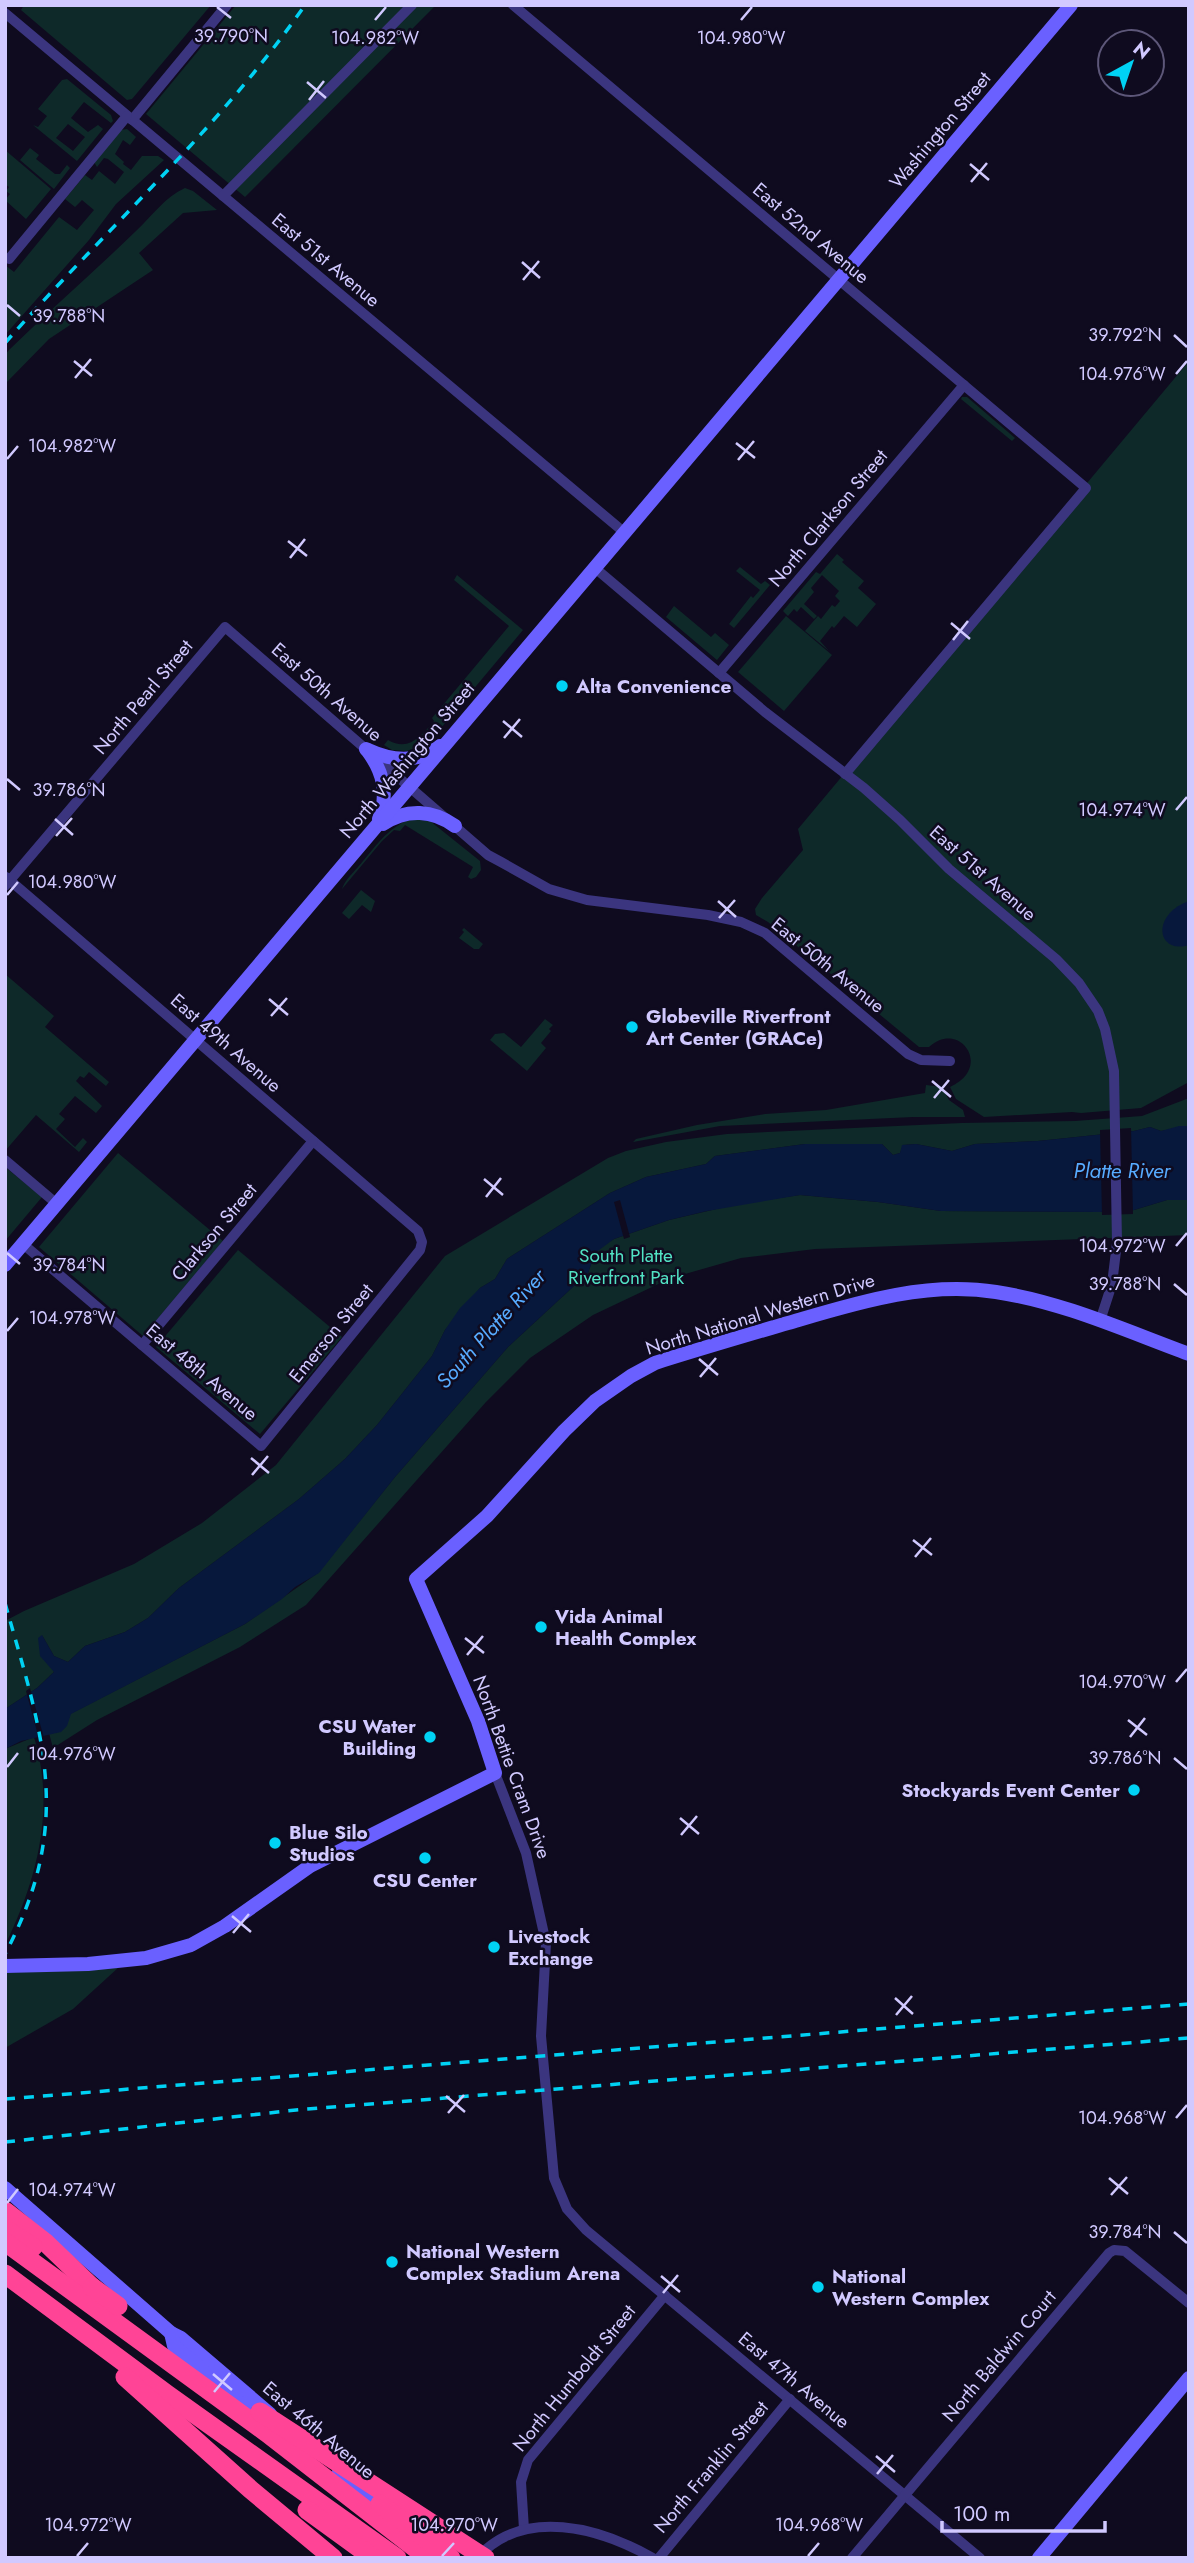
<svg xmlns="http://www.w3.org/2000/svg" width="1194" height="2563" viewBox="0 0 1194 2563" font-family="Jost,sans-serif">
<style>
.green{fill:#0e2929;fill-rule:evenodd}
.water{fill:#07183c}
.pier{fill:#0f0b1f}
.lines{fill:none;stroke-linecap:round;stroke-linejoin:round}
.street{stroke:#3b357f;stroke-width:10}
.secondary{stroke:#6a60ff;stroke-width:14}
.highway{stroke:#ff4496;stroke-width:19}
.rail{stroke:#00d2f4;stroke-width:3.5;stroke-dasharray:10 9;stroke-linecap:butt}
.highway-bridge{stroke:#ff4496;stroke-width:19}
.ticks{fill:none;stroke:#d1c9ff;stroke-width:2.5}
.poi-dot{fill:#00d2f4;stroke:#0f0b1f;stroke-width:2.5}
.labels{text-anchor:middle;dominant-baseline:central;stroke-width:5;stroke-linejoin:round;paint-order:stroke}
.street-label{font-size:19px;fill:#d1c9ff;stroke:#0f0b1f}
.poi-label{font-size:19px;font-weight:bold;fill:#d1c9ff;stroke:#0f0b1f;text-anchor:start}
.park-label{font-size:19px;fill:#52e2c4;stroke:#0f0b1f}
.water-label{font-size:21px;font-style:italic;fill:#57abff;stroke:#0f0b1f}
.ticks-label{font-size:18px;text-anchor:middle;fill:#d1c9ff;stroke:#0f0b1f;stroke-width:5;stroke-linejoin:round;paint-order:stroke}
</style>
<rect width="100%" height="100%" fill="#0f0b1f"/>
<g class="green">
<polygon points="24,5 211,5 132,99 127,100 21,10"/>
<polygon points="236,5 436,5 245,197 146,114"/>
<path d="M 67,79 L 111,115 L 113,121 L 111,123 L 84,102 L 71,118 L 88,132 L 98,125 L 103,129 L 77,161 L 33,125 L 38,127 L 47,116 L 38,109 L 62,80 ZM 68,124 L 85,137 L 73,151 L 56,138 Z"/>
<polygon points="127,129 136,137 130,145 123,140 115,154 124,162 123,164 131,170 142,156 158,156 164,160 116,204 89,240 5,335 5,265 14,272 59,217 77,230 94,210 82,200 75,207 65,199 85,175 92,180 99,171 115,184 124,172 108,159 104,158 97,167 94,162 120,130"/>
<polygon points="30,148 39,155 36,159 55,174 60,174 67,165 70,168 54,189 20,160"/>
<polygon points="5,150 51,189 26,219 5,200 10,194 6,191 9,187 5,184"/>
<path d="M 185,188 L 193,191 L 217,210 L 183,213 L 139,253 L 153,270 L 49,339 L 5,384 L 5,355 L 9,350 C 51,309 95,271 136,231 C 153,215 165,197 185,188 Z"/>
<path d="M 1189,361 L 1189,1082 L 1141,1108 L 1081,1113 L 1072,1112 L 984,1117 L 956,1099 L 950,1087 C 994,1067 959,1019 929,1047 L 919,1047 L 768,922 L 756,915 L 755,909 L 762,898 L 803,850 L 798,829 Z"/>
<polygon points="962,397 967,397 1015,438 1012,441 961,399"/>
<polygon points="837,554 844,560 842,562 864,581 858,588 876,604 857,627 844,616 834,628 832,626 820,641 829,651 805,631 818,616 821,619 832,605 835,607 840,601 835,596 839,591 822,575 811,588 814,592 804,604 817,616 814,619 801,607 797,612 794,609 788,616 783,611 816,572 820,574"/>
<polygon points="740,567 761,584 765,581 770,585 734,628 729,624 751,596 753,598 760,590 736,571"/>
<path d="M 457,575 L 523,630 L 436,734 L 420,747 L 407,751 L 392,750 L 384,745 L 388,740 C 409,752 421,736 434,721 L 432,718 L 509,626 L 454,580 Z"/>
<polygon points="674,606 711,637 715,633 729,645 717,660 666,617"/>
<polygon points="786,616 832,655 784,711 738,672"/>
<path d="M 411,819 L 430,821 L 480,861 L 481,870 L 476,877 L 471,879 L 468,877 L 473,867 L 405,825 L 400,831 L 394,830 L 382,841 L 342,889 C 345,880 352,874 358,867 C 375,848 386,828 411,819 Z"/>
<polygon points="361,890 375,901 371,912 362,905 349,919 342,913"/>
<polygon points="464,928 483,944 479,949 474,949 459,938 464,932 462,930"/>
<polygon points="5,974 54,1016 45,1027 109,1082 106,1086 89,1072 84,1078 80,1076 76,1081 102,1106 96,1113 75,1096 59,1114 65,1119 56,1129 75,1147 83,1138 87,1142 79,1152 36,1115 5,1151"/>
<polygon points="545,1019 553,1025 549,1029 551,1031 541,1043 546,1048 527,1071 490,1040 495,1034 504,1033 521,1047"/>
<polygon points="926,1085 942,1087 949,1100 963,1110 965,1117 913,1117 720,1126 633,1142 636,1139 697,1125 765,1114 826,1110 925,1093"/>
<polygon points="1189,1098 1189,1126 1161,1131 1150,1127 1134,1131 1038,1141 975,1144 952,1151 916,1144 903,1145 900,1153 893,1155 882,1144 805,1144 715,1156 706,1164 646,1177 610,1193 507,1259 495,1279 480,1288 445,1330 432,1356 377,1425 345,1459 299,1499 179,1588 148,1618 125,1632 85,1646 68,1662 54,1656 42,1635 54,1672 37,1688 5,1709 5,1621 24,1611 134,1564 202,1523 276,1465 445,1256 608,1158 626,1151 666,1142 727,1134 962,1123 1075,1121 1142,1116"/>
<polygon points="118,1153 223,1241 143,1336 39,1247"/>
<polygon points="5,1167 42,1197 5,1241"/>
<path d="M 800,1195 L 878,1202 L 941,1211 L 1099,1212 L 1134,1210 L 1167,1200 L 1189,1200 L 1189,1235 L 815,1249 L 741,1258 L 671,1278 L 593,1315 L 530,1358 L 486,1402 L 306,1605 L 240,1647 L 97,1720 L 53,1748 L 49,1733 C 63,1731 66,1728 70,1714 L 245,1624 L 318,1573 L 395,1477 L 508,1347 L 588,1273 L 595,1253 L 602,1246 L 614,1239 L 669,1220 L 738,1204 Z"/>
<polygon points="238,1250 342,1337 260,1434 156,1347"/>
<path d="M 34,1737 C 56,1808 37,1880 5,1945 L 5,1749 Z"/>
<polygon points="119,1967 73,2009 5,2048 5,1973"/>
</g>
<g class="water">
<path d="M 1189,901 L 1189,945 C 1156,955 1151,914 1189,901 Z"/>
<polygon points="1179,1126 1189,1126 1189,1200 1167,1200 1134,1210 1099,1212 941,1211 878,1202 800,1195 707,1211 669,1220 614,1239 595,1253 588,1273 508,1347 395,1477 319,1573 295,1587 282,1599 245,1624 71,1714 67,1726 61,1732 21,1741 5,1749 5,1709 37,1688 54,1672 40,1656 38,1638 42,1635 54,1656 68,1662 85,1646 125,1632 148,1618 179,1588 299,1499 345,1459 377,1425 432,1356 445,1330 460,1308 480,1288 495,1279 507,1259 610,1193 646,1177 706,1164 715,1156 805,1144 882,1144 893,1155 900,1153 902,1145 916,1144 952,1151 975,1144 1038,1141 1134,1131 1150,1127 1161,1131"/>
</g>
<g class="pier">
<polygon points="1131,1128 1133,1214 1102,1215 1100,1130"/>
<polygon points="620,1200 630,1237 624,1239 614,1202"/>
<polygon points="30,1688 44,1738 39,1739 26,1691"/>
</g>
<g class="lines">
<g class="street">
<polyline points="513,5 1086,488 845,774"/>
<polyline points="5,13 625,533"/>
<polyline points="132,120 227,5"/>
<polyline points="223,196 412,5"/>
<polyline points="9,259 127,116"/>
<polyline points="595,568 765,712 864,788 900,820 949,869 1056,959 1079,983 1098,1011 1105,1029 1114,1071 1117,1243 1112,1284 1100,1321"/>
<polyline points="719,673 964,385"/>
<polyline points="6,877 418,1231 422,1242 420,1250 261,1446 23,1244"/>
<polyline points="5,886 225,627 488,855 501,862 549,889 587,900 708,915 741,922 765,933 908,1054 921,1060 950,1061"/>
<polyline points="5,1160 57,1204"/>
<polyline points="142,1345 313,1141"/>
<polyline points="495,1773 526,1853 546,1943 541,2036 554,2178 567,2209 586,2230 980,2558"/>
<polyline points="524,2529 521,2482 528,2460 665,2295"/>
<path d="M 477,2558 C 524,2506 600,2528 653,2558"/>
<polyline points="659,2558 790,2399"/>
<polyline points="852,2558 1109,2253 1114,2250 1125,2251 1189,2303"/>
</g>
<g class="secondary">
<path d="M 366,749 C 392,761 416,764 440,746"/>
<path d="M 367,750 C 383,771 389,793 379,819"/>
<path d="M 383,824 C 407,808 433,810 455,826"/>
<polyline points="5,1265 1071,5"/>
<path d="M 5,1966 L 88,1964 L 146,1958 L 191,1945 L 225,1926 L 310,1866 L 495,1773 L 478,1721 L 416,1579 L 487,1516 L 564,1431 L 595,1401 L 631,1376 L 655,1363 C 699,1349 744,1336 788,1323 C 856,1303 924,1281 996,1292 C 1063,1302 1126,1331 1189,1354"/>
<polyline points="5,2188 171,2333 181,2338 270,2414"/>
<polyline points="171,2333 174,2346 245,2407"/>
<polyline points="339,2472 385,2511"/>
<polyline points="1039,2558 1189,2378"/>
</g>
<g class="highway">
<polyline points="5,2211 46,2243 92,2287"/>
<polyline points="5,2229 33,2247"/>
<polyline points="5,2274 168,2395 397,2558"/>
<polyline points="125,2377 250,2489 333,2558"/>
<polyline points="307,2510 373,2558"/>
</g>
<g class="rail">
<path d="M 5,343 C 105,230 219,129 305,5"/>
<path d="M 5,1603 C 43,1737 75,1822 5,1954"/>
<polyline points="5,2099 1189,2004"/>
<polyline points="5,2142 296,2110 1189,2038"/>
</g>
<g class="highway-bridge">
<polyline points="5,2242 267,2433 428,2558"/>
<polyline points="92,2287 118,2306"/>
<polyline points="260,2412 485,2558"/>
<polyline points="380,2504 451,2558"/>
</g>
</g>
<path class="ticks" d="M 217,7 L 231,18M 375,20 L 386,7M 741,20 L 752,7M 307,82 L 326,98M 309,100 L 324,81M 970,164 L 989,180M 971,182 L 987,163M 522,262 L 540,278M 523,280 L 539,261M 7,305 L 20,316M 1174,335 L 1187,347M 74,361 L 92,376M 1176,374 L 1187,361M 75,378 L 91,359M 736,443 L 755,458M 7,459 L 18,446M 738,460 L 754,441M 288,541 L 307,556M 290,558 L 305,539M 951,623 L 970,639M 953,640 L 968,621M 503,721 L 522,737M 504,738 L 520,719M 7,779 L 20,790M 1176,810 L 1187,797M 55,819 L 73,835M 56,836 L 72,818M 7,895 L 18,882M 718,901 L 736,917M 719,918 L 735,900M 269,999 L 288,1015M 271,1016 L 287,998M 932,1081 L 951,1097M 934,1098 L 949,1080M 484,1179 L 503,1195M 486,1197 L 501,1178M 1176,1246 L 1187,1233M 7,1253 L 20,1264M 1174,1284 L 1187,1295M 7,1331 L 18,1318M 699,1359 L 718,1375M 700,1377 L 716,1358M 251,1458 L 269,1473M 252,1475 L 268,1456M 913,1540 L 932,1555M 915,1557 L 931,1538M 465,1638 L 484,1653M 467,1655 L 483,1636M 1176,1682 L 1187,1669M 1128,1720 L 1147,1735M 1130,1737 L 1145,1718M 1174,1758 L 1187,1769M 7,1767 L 18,1753M 680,1818 L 699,1834M 681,1835 L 697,1816M 232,1916 L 251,1932M 233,1933 L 249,1914M 895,1998 L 913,2014M 896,2015 L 912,1996M 446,2096 L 465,2112M 448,2113 L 464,2095M 1176,2118 L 1187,2105M 1109,2178 L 1128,2194M 1111,2195 L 1127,2177M 7,2203 L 18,2189M 1174,2232 L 1187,2243M 661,2276 L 680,2292M 663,2293 L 678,2275M 213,2374 L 232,2390M 214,2392 L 230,2373M 876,2456 L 895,2472M 877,2474 L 893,2455M 77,2556 L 88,2543M 442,2556 L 454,2543M 808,2556 L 819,2543"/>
<g class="poi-dot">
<circle cx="562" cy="686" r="7"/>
<circle cx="632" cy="1027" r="7"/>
<circle cx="541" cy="1627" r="7"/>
<circle cx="430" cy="1737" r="7"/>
<circle cx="1134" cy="1790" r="7"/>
<circle cx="275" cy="1843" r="7"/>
<circle cx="425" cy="1858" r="7"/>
<circle cx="494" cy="1947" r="7"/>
<circle cx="392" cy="2262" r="7"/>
<circle cx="818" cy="2287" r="7"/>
</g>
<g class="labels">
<g class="street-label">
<text transform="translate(940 130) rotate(-50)">Washington Street</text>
<text transform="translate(811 233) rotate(40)">East 52nd Avenue</text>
<text transform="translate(326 260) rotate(40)">East 51st Avenue</text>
<text transform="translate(828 518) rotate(-50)">North Clarkson Street</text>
<text transform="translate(327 692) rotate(41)">East 50th Avenue</text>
<text transform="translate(143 697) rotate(-50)">North Pearl Street</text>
<text transform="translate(407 760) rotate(-50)">North Washington Street</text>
<text transform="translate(983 873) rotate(41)">East 51st Avenue</text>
<text transform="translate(828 965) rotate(39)">East 50th Avenue</text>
<text transform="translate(226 1043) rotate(41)">East 49th Avenue</text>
<text transform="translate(214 1232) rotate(-50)">Clarkson Street</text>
<text transform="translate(760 1314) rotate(-17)">North National Western Drive</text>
<text transform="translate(331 1333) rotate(-51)">Emerson Street</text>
<text transform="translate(202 1372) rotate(40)">East 48th Avenue</text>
<text transform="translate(512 1767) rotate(70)">North Bettie Cram Drive</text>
<text transform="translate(999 2356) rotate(-50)">North Baldwin Court</text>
<text transform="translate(574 2378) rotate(-51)">North Humboldt Street</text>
<text transform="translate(794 2380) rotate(40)">East 47th Avenue</text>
<text transform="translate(319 2430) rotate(40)">East 46th Avenue</text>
<text transform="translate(711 2467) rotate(-50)">North Franklin Street</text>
</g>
<g class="poi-label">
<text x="576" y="686">Alta Convenience</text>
<text x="646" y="1016">Globeville Riverfront<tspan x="646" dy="22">Art Center (GRACe)</tspan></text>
<text x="555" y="1616">Vida Animal<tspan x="555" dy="22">Health Complex</tspan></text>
<text x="416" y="1726" text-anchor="end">CSU Water<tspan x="416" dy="22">Building</tspan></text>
<text x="1120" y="1790" text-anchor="end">Stockyards Event Center</text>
<text x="289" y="1832">Blue Silo<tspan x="289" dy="22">Studios</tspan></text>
<text x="425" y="1880" text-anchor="middle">CSU Center</text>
<text x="508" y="1936">Livestock<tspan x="508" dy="22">Exchange</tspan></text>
<text x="406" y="2251">National Western<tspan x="406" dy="22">Complex Stadium Arena</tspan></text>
<text x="832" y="2276">National<tspan x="832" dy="22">Western Complex</tspan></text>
</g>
<g class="park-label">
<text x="626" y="1255">South Platte<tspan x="626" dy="22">Riverfront Park</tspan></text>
</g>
<g class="water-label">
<text x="1122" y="1171">Platte River</text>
<text transform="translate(491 1329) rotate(-48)">South Platte River</text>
</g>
</g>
<g class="ticks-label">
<text x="231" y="42">39.790°N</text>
<text x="375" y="44">104.982°W</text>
<text x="741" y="44">104.980°W</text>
<text x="69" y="322">39.788°N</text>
<text x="1125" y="341">39.792°N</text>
<text x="1122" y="380">104.976°W</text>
<text x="72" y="452">104.982°W</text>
<text x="69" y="796">39.786°N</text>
<text x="1122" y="816">104.974°W</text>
<text x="72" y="888">104.980°W</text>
<text x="1122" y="1252">104.972°W</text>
<text x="69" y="1271">39.784°N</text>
<text x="1125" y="1290">39.788°N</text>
<text x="72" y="1324">104.978°W</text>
<text x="1122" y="1688">104.970°W</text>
<text x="72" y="1760">104.976°W</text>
<text x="1125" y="1764">39.786°N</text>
<text x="1122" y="2124">104.968°W</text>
<text x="72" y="2196">104.974°W</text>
<text x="1125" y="2238">39.784°N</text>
<text x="88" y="2531">104.972°W</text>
<text x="454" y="2531">104.970°W</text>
<text x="819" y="2531">104.968°W</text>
</g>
<rect width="1194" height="2563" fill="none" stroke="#d1c9ff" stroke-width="14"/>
<g transform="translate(1131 63) rotate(40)"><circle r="33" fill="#0f0b1f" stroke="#5d5779" stroke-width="2"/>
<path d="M0-5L12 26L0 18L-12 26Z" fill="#00d2f4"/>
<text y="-10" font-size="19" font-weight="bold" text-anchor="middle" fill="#d1c9ff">N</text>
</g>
<path d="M942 2521v10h163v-10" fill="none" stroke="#d1c9ff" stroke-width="3.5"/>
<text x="953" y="2521" font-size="21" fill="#d1c9ff" stroke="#0f0b1f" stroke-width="5" paint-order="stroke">100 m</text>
</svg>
